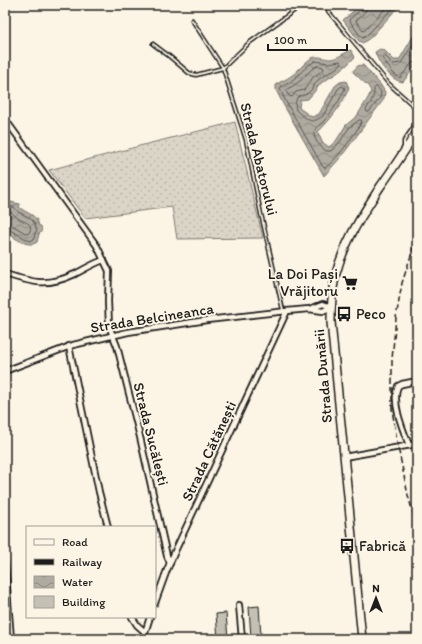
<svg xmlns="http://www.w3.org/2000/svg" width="422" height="644" viewBox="0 0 422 644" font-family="Itim,sans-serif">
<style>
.grass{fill:url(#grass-dots);stroke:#7c7872}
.water{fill:url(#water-waves);stroke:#75726c}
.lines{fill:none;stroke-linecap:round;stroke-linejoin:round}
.shore{stroke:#575551;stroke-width:1}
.building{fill:#c4c0b3;stroke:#1c1c1c}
.service-casing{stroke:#1c1c1c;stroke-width:5}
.minor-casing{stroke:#1c1c1c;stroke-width:8}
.trunk-casing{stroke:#1c1c1c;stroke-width:10}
.service{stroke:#fcf5e5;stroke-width:2}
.minor{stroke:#fcf5e5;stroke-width:4.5}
.trunk{stroke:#fcf5e5;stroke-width:7}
.rail{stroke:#1c1c1c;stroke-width:1.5;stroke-dasharray:6 3;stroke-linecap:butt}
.labels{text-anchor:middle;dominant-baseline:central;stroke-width:4;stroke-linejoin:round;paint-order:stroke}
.street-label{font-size:15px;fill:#1c1c1c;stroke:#fcf5e5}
.poi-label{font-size:15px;fill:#1c1c1c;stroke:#fcf5e5;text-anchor:start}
</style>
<defs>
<pattern id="grass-dots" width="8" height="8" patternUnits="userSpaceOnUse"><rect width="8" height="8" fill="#dbd5c8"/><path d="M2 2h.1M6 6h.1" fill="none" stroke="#bbb6ab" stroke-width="1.8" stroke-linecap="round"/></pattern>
<pattern id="water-waves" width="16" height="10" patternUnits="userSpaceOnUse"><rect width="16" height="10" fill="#b0aba1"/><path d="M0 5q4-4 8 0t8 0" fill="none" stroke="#8e8a82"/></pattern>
</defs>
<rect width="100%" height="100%" fill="#fcf5e5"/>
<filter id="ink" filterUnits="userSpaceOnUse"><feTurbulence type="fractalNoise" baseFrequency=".025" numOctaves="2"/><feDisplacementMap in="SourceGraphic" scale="8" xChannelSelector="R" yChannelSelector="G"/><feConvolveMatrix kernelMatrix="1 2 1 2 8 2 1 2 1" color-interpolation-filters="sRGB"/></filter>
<g filter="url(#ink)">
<polygon class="grass" points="235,122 263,238 177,239 172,207 85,218 49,170 147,144"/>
<g class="water">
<polygon points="360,5 400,5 371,37 363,43 359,41 343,20"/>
<path d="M 417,30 L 417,64 L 403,82 C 391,81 378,63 375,52 L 380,49 L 384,50 L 394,60 L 399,60 Z"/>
<path d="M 351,50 L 355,57 L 347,65 L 337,73 L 321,83 L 315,91 L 308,99 L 300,100 L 299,108 L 312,117 L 319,114 L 335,86 L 340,82 L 346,81 L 349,88 C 342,105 331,119 318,132 L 322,142 L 329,147 L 336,141 L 346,125 L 357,116 L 368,98 L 371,91 L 368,86 L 353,72 C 356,67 357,65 363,65 L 380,84 L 385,92 L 384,99 L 341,157 L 324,176 L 283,104 L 276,90 L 276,84 C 285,80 291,77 298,70 C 303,66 306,61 312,58 C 318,55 325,59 331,59 C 338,58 344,53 351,50 Z"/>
<path d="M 11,202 L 20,204 L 19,207 C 27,214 37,214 39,226 L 41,226 C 42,230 42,232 39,234 L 37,242 C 28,249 13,237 5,231 L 5,203 Z"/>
</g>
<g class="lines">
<g class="shore">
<path d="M 362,5 C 362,12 353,15 349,20 L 361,37 L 363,38 L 368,34 L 396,5"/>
<path d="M 367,5 C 367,13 360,15 356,21 L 363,31 L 365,30 L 389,5"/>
<polyline points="417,38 401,63 393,64 385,56 383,57 382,58 394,74 400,78 401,77 412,63 417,62"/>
<path d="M 315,61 L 329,63 L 340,61 L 342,63 C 336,70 327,73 319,79 C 314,83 313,90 307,94 C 304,96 299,94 297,98 C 295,101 295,108 296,110 C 298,113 309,121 312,121 C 315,121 320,118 323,116 L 338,89 L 342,86 L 345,88 C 341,99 332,112 324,121 C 321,124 314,128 314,133 C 314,141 321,147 326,151 L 331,151 L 339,143 L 349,128 L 359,120 L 361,120 L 362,121 C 355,135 337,159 325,168 L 323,167 L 286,102 L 280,89 L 281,87 C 284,85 287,84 290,82 C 299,76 305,66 315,61 Z"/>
<path d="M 317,66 L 323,67 L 324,70 L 314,76 L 304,90 L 296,92 L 292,97 L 289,96 L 286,91 L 287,89 C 294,86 301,81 306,75 C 310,71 312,68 317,66 Z"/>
<path d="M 376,87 L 378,88 L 381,92 L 380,98 L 369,112 L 367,112 L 366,110 C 370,103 375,97 374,89 Z"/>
<path d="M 5,207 L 14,207 C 20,216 27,214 33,221 C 35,223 35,227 37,230 L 35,233 L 34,239 L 30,241 L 17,234 L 8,229 L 5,228"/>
<path d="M 5,212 L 11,212 C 13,214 16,217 19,219 C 26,223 34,223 29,233 L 27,234 L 10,224 L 5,223"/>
</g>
</g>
<g class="building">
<polygon points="259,606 261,637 251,638 249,607"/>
<polygon points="226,613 228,639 218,639 216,614"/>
</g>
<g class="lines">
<defs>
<g id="service">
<polyline points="328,5 328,11 388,83 417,109"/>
<polyline points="192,20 223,68 246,140 261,214 283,310"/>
<polyline points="153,44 169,56 189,73 196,75 223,68 249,43 302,5"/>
<polyline points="404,148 404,141 415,125 417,124"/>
</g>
<g id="minor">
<polyline points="5,119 97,246 109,271 108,301 109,326 117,346 140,437 167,556 170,563"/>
<path d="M 5,274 C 34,283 47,287 75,274 C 85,269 94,263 104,260"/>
<polyline points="310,309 323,304 331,307"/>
<polyline points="69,346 99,492 108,527"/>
<polyline points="5,371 73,345 128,332 207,320 287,311 309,309 323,311 331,307"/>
<path d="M 409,445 C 403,430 391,402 398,386 L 402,384 L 417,381"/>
<polyline points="344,457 417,444"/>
<polyline points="5,563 11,639"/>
<polyline points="155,603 167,570 176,549 287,311"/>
<polyline points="239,605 242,639"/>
<polyline points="132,617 137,625 145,632"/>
<polyline points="143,639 150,617"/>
</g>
<path id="trunk" d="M 362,639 L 331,322 C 331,307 332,291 335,277 C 344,242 361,217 380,187 C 393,169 405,150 417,132"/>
</defs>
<use href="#service" class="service-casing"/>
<use href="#minor" class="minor-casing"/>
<use href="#trunk" class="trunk-casing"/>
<use href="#service" class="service"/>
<use href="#minor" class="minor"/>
<use href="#trunk" class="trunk"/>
<polyline class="rail" points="417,237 402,283 396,318 392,359 392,409 398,447 408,495 417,528"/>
</g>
</g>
<defs>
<symbol id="supermarket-bare" viewBox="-9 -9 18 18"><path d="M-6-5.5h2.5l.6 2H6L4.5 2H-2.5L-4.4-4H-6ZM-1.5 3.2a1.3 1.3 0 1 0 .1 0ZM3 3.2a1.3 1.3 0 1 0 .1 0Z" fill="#1c1c1c" stroke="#fcf5e5" stroke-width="2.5" paint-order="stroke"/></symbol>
<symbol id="bus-bare" viewBox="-9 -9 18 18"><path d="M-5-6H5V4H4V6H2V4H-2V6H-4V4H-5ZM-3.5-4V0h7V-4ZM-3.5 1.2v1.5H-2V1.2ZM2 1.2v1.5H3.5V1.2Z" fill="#1c1c1c" stroke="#fcf5e5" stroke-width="2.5" paint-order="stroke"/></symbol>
</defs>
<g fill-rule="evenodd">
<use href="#supermarket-bare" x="339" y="272" width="22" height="22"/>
<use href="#bus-bare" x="333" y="303" width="22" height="22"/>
<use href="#bus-bare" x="336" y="535" width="22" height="22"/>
</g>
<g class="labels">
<g class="street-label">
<text transform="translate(259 159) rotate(76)">Strada Abatorului</text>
<text transform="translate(152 318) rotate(-9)">Strada Belcineanca</text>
<text transform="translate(323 376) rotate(-95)">Strada Dunării</text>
<text transform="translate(151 434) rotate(76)">Strada Sucălești</text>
<text transform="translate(209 451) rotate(-65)">Strada Cătănești</text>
</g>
<g class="poi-label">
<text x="338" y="274" text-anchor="end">La Doi Pași<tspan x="338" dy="17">Vrăjitoru</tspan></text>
<text x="356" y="314">Peco</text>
<text x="359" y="546">Fabrică</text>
</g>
</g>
<rect width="422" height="644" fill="none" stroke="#fcf5e5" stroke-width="20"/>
<rect x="10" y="10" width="402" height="624" fill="none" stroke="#1c1c1c" stroke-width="1.5" filter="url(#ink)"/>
<rect x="26" y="526" width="130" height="92" fill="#fcf5e5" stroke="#a29e95"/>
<rect x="34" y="539" width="20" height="6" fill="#fcf5e5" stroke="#a29e95"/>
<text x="62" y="546" font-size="12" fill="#1c1c1c">Road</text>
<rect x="34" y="559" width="20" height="6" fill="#1c1c1c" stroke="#a29e95"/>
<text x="62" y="566" font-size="12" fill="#1c1c1c">Railway</text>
<rect x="34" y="576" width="20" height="12" fill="url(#water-waves)" stroke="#a29e95"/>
<text x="62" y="586" font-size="12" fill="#1c1c1c">Water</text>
<rect x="34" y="596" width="20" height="12" fill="#c4c0b3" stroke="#a29e95"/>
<text x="62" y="606" font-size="12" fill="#1c1c1c">Building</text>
<g transform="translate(376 598)" stroke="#fcf5e5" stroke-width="3" paint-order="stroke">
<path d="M0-3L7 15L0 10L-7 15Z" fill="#1c1c1c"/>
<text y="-6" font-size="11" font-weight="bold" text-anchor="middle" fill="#1c1c1c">N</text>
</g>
<path d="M268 44v6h79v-6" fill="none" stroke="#1c1c1c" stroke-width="2"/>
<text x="274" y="44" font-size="12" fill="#1c1c1c" stroke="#fcf5e5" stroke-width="3" paint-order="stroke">100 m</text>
</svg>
